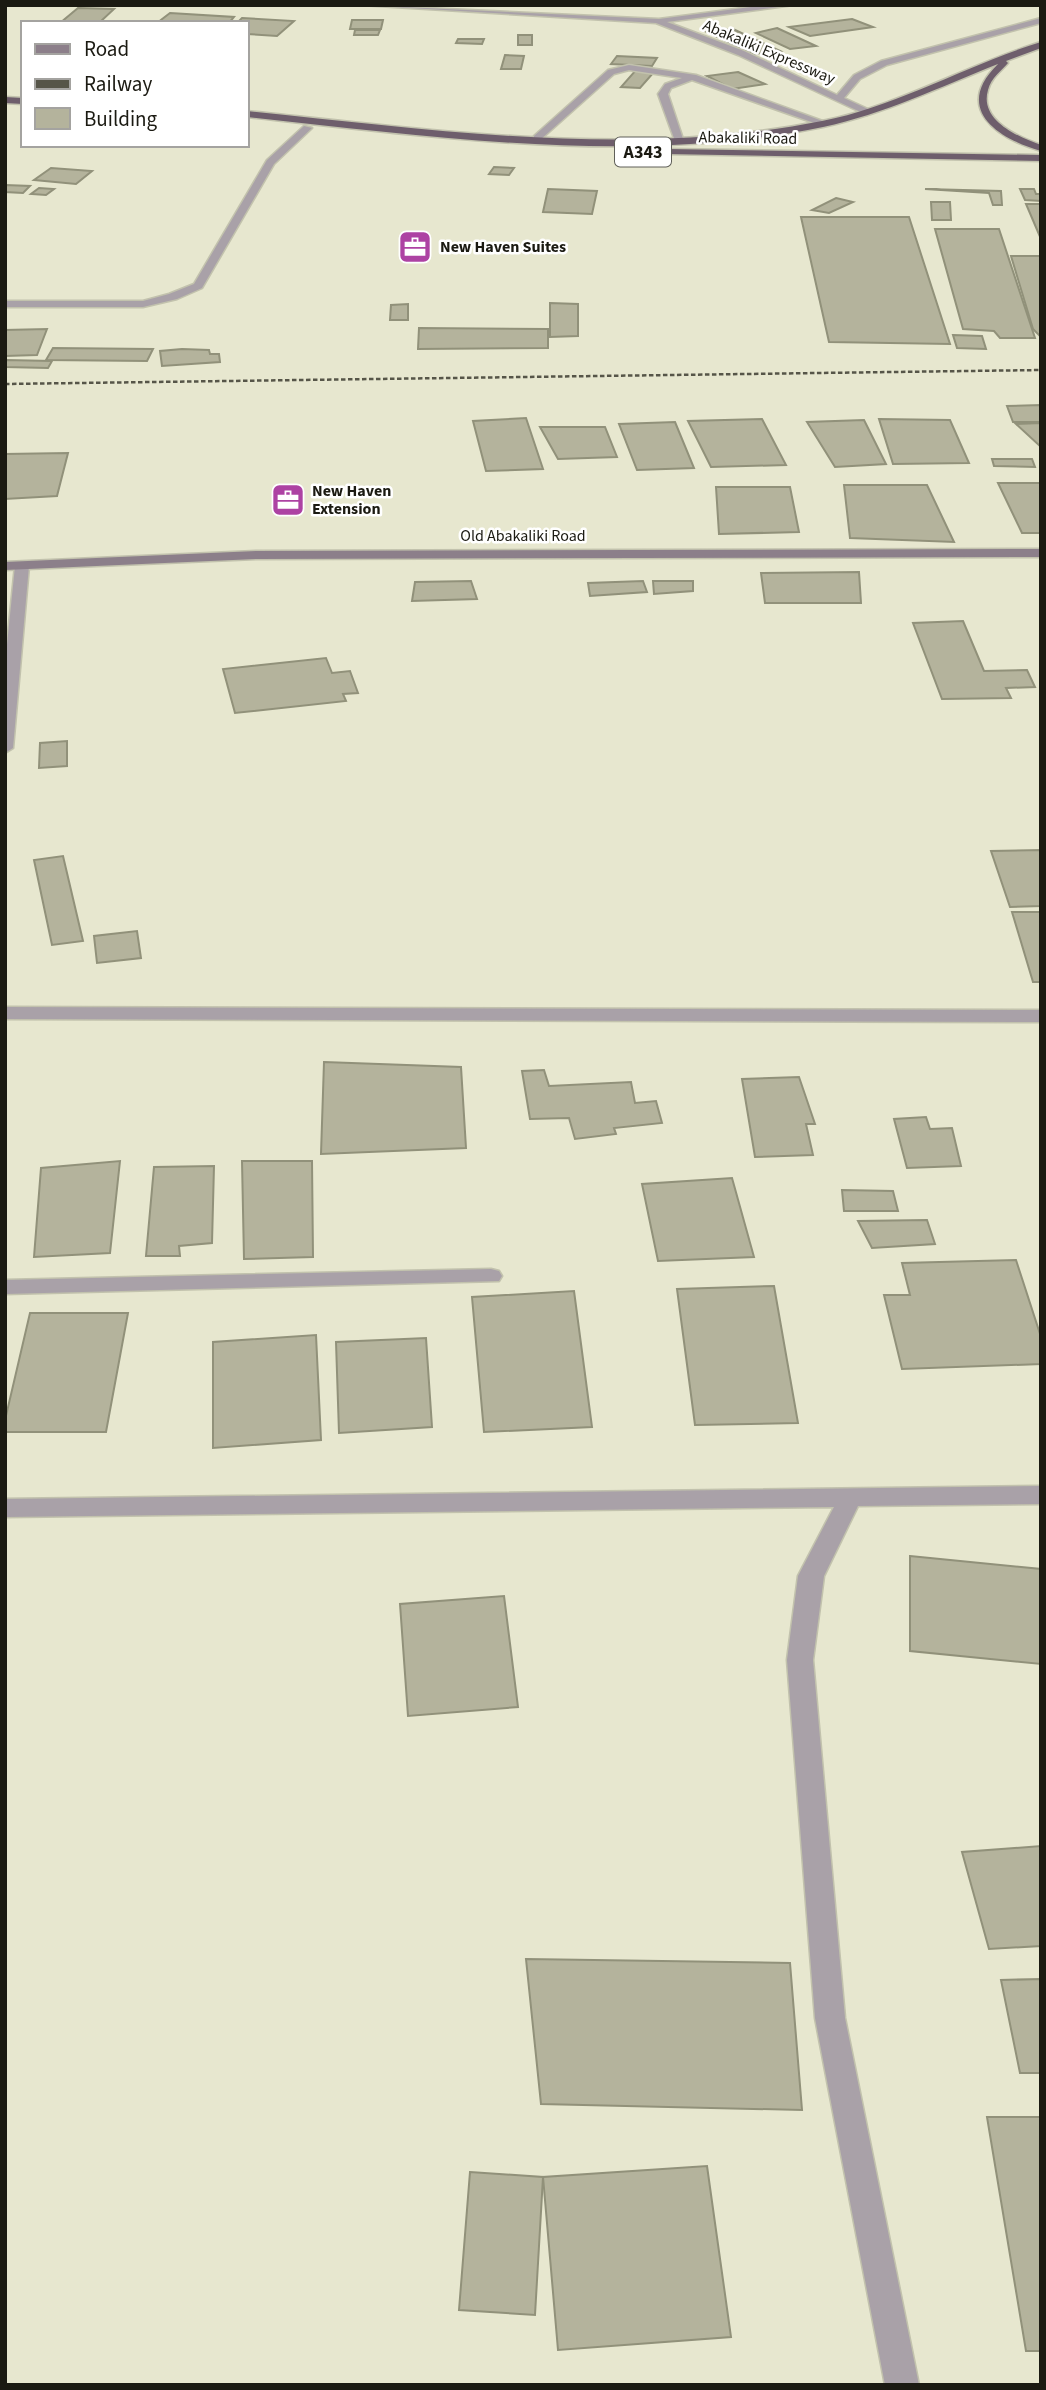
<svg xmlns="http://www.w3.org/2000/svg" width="1046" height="2390" viewBox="0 0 1046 2390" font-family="'Source Sans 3',sans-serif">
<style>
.building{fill:#b4b39c;stroke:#91917a;stroke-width:2}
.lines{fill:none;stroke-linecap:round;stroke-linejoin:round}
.minor-casing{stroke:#c2c2ad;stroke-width:3}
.secondary-casing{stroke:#c2c2ad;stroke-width:3}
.trunk-casing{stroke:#c2c2ad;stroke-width:3}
.minor{fill:#a9a1a8;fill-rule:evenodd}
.secondary{fill:#8c7f8a;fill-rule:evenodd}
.trunk{fill:#6e5e6c;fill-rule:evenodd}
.rail{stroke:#565548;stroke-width:2.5;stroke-dasharray:4.5 2.5;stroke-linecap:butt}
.labels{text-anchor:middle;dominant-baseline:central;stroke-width:5;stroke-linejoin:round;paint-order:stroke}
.far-street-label{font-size:16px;fill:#1b1a12;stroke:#fff}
.far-poi-label{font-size:16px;font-weight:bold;fill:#1b1a12;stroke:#fff;text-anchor:start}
.shield{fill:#fff;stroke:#5f5f59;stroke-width:2}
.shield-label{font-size:18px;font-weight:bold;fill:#1b1a12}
</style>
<rect width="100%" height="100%" fill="#e7e7cf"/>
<g class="building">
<polygon points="78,8 114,9 99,23 60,23"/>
<polygon points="170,13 234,17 229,23 157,23"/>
<polygon points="242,18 294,21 277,36 247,34 247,23 237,23"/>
<polygon points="852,19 873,27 810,36 789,27"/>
<polygon points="352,20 383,20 381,29 350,29"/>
<polygon points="777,28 816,46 790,49 756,33"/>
<polygon points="733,29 780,51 754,54 707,32"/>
<polygon points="355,30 380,30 378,35 354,35"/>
<rect x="518" y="35" width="14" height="10"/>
<polygon points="458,39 484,39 482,44 456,43"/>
<polygon points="505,55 524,56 521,69 501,69"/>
<polygon points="617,56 657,58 652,66 611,64"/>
<polygon points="636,70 654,72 640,88 621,87"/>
<polygon points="738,72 765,84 732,89 707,76"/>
<polygon points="494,167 514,168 509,175 489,174"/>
<polygon points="51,168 92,171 76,184 34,180"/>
<polygon points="5,185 30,186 23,193 5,192"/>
<polygon points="39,188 54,189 46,195 31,194"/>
<polygon points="548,189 597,191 592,214 543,212"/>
<polygon points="925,189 1001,191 1002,205 993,205 989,193"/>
<polygon points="1020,189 1034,189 1036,194 1041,194 1041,201 1025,200"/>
<polygon points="836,198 853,202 829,213 812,210"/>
<polygon points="931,202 950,202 951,220 932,220"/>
<polygon points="1026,204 1041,204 1041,239"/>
<polygon points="801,217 909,217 950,344 829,342"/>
<polygon points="935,229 999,229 1035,338 1000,338 994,331 963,329"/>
<polygon points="1011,256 1041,256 1041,337 1033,329"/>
<polygon points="550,303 578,304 578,336 550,337"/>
<polygon points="408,304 408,320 390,320 391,305"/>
<polygon points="419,328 548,329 548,348 418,349"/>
<polygon points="47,329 37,355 5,356 5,330"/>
<polygon points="953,335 982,336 986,349 957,348"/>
<polygon points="53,348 153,349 147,361 46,360"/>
<polygon points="182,349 209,350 210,354 219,354 220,362 162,366 160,351"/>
<polygon points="5,360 52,361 48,368 5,367"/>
<polygon points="1041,405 1041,422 1013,422 1007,406"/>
<polygon points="526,418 543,469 486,471 473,421"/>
<polygon points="762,419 786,465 711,467 688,421"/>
<polygon points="879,419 950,420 969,463 893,464"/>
<polygon points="864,420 886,464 835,467 807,422"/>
<polygon points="675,422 694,468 637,470 619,424"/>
<polygon points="1041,423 1041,447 1016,424"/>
<polygon points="540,427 605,427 617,457 558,459"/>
<polygon points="68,453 57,496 5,499 5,454"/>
<polygon points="992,459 1032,459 1035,467 994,466"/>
<polygon points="998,483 1041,483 1041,533 1022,533"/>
<polygon points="844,485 927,485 954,542 850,538"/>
<polygon points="716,487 790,487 799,532 719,534"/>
<polygon points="859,572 861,603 765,603 761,573"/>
<polygon points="471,581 477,599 412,601 415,582"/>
<polygon points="643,581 647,592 590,596 588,583"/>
<polygon points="653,581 693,581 693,591 654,594"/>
<polygon points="963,621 984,671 1027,670 1035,687 1006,688 1011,698 942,699 913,623"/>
<polygon points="326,658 332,673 350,671 358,693 343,694 346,701 235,713 223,669"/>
<polygon points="67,741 67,766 39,768 40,743"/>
<polygon points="1041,850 1041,906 1010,907 991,851"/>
<polygon points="63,856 83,941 52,945 34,860"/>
<polygon points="1012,912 1041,912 1041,982 1033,982"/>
<polygon points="137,931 141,958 97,963 94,936"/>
<polygon points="324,1062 461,1067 466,1148 321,1154"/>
<polygon points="544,1070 549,1086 631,1082 635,1103 656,1101 662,1123 614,1128 616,1134 575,1139 569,1118 530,1119 522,1071"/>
<polygon points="799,1077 815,1124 806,1124 813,1155 755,1157 742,1079"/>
<polygon points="926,1117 930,1129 952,1128 961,1166 907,1168 894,1119"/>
<polygon points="120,1161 110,1253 34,1257 41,1168"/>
<polygon points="242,1161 312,1161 313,1257 244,1259"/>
<polygon points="214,1166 212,1243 179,1246 180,1256 146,1256 154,1167"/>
<polygon points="732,1178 754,1257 658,1261 642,1184"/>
<polygon points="842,1190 893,1191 898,1211 844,1211"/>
<polygon points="927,1220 935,1244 872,1248 858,1221"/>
<polygon points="1016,1260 1041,1337 1041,1364 902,1369 884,1295 910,1295 902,1263"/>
<polygon points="774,1286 798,1423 695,1425 677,1289"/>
<polygon points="574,1291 592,1427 484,1432 472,1297"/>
<polygon points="30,1313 128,1313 106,1432 5,1432 5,1420"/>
<polygon points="316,1335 321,1440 213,1448 213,1342"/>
<polygon points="426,1338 432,1427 339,1433 336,1342"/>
<polygon points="910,1556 1041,1569 1041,1664 910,1651"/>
<polygon points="504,1596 518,1707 408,1716 400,1604"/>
<polygon points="1041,1846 1041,1946 989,1949 962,1852"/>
<polygon points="526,1959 790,1963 802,2110 541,2104"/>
<polygon points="1041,1979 1041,2073 1020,2073 1001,1980"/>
<polygon points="987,2117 1041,2117 1041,2351 1026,2351"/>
<polygon points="707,2166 731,2337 558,2350 543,2177"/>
<polygon points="470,2172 543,2177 535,2315 459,2310"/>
</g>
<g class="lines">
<defs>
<g id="minor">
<polygon points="361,5 659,19 766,5 793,5 667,22 744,51 837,95 854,75 881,61 1041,18 1041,23 887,65 860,79 844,98 870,110 867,115 738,55 656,23"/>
<polygon points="629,65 696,75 828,123 820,125 692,80 671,88 668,94 683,139 675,141 658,94 665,84 682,78 629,70 614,74 540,140 534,140 534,136 608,70"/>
<polygon points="304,126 312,128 274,164 202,288 177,299 143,307 5,307 5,301 143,301 169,294 194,284 267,160"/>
<polygon points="22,562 29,566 13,748 5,753 5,664 15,566"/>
<polygon points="5,1007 1041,1010 1041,1022 5,1019"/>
<polygon points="491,1269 499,1271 502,1276 499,1281 5,1294 5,1280"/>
<polygon points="1041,1486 1041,1504 858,1506 824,1576 813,1660 845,2018 919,2385 885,2385 815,2018 787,1660 798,1576 834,1507 5,1517 5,1499"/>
</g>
<polygon id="secondary" points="1041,549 1041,557 256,559 5,570 5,562 256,551"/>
<g id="trunk">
<path d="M 1041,42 L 1041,48 L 1006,61 L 1008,63 C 1001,71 991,78 988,90 C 979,120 1018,137 1041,145 L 1041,151 C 996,138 953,108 998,64 C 940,87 884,114 823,127 C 635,166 435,137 247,117 L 247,111 C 436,130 633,159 822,121 C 898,106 966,65 1041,42 Z"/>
<polygon points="5,97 23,98 23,104 5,103"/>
<polygon points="668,149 1041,155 1041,161 665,154"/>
</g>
</defs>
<use href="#minor" class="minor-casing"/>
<use href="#secondary" class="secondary-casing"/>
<use href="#trunk" class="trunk-casing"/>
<use href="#minor" class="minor"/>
<use href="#secondary" class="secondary"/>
<use href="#trunk" class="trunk"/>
<polyline class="rail" points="5,384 1041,370"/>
</g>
<defs>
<symbol id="office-square" viewBox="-11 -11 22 22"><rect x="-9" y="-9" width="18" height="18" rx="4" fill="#ad42a3" stroke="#fff"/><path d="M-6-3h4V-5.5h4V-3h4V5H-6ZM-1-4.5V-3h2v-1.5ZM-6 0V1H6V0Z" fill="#fff"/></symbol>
</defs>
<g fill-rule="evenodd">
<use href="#office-square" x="396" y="228" width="38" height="38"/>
<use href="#office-square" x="269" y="481" width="38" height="38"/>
</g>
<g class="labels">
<g class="far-street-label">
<text transform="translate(769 52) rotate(23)">Abakaliki Expressway</text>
<text transform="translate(748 138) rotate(1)">Abakaliki Road</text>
<text x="523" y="536">Old Abakaliki Road</text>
</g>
<g class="far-poi-label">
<text x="440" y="247">New Haven Suites</text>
<text x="312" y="491">New Haven<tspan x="312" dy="18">Extension</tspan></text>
</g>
<rect class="shield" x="615" y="137.5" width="56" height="29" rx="5"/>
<g class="shield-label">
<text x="643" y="152">A343</text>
</g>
</g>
<rect width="1046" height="2390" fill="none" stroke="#1b1a12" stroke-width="14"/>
<rect x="21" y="21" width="228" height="126" fill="#ffffff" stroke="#a4a3a0" stroke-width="2"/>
<rect x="35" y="44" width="35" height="10" fill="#8c7f8a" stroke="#a4a3a0" stroke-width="2"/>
<text x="84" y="56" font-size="21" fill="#1b1a12">Road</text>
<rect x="35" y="79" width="35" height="10" fill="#565548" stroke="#a4a3a0" stroke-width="2"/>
<text x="84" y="91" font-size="21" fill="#1b1a12">Railway</text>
<rect x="35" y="108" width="35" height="21" fill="#b4b39c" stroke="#a4a3a0" stroke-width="2"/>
<text x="84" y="126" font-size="21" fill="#1b1a12">Building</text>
</svg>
